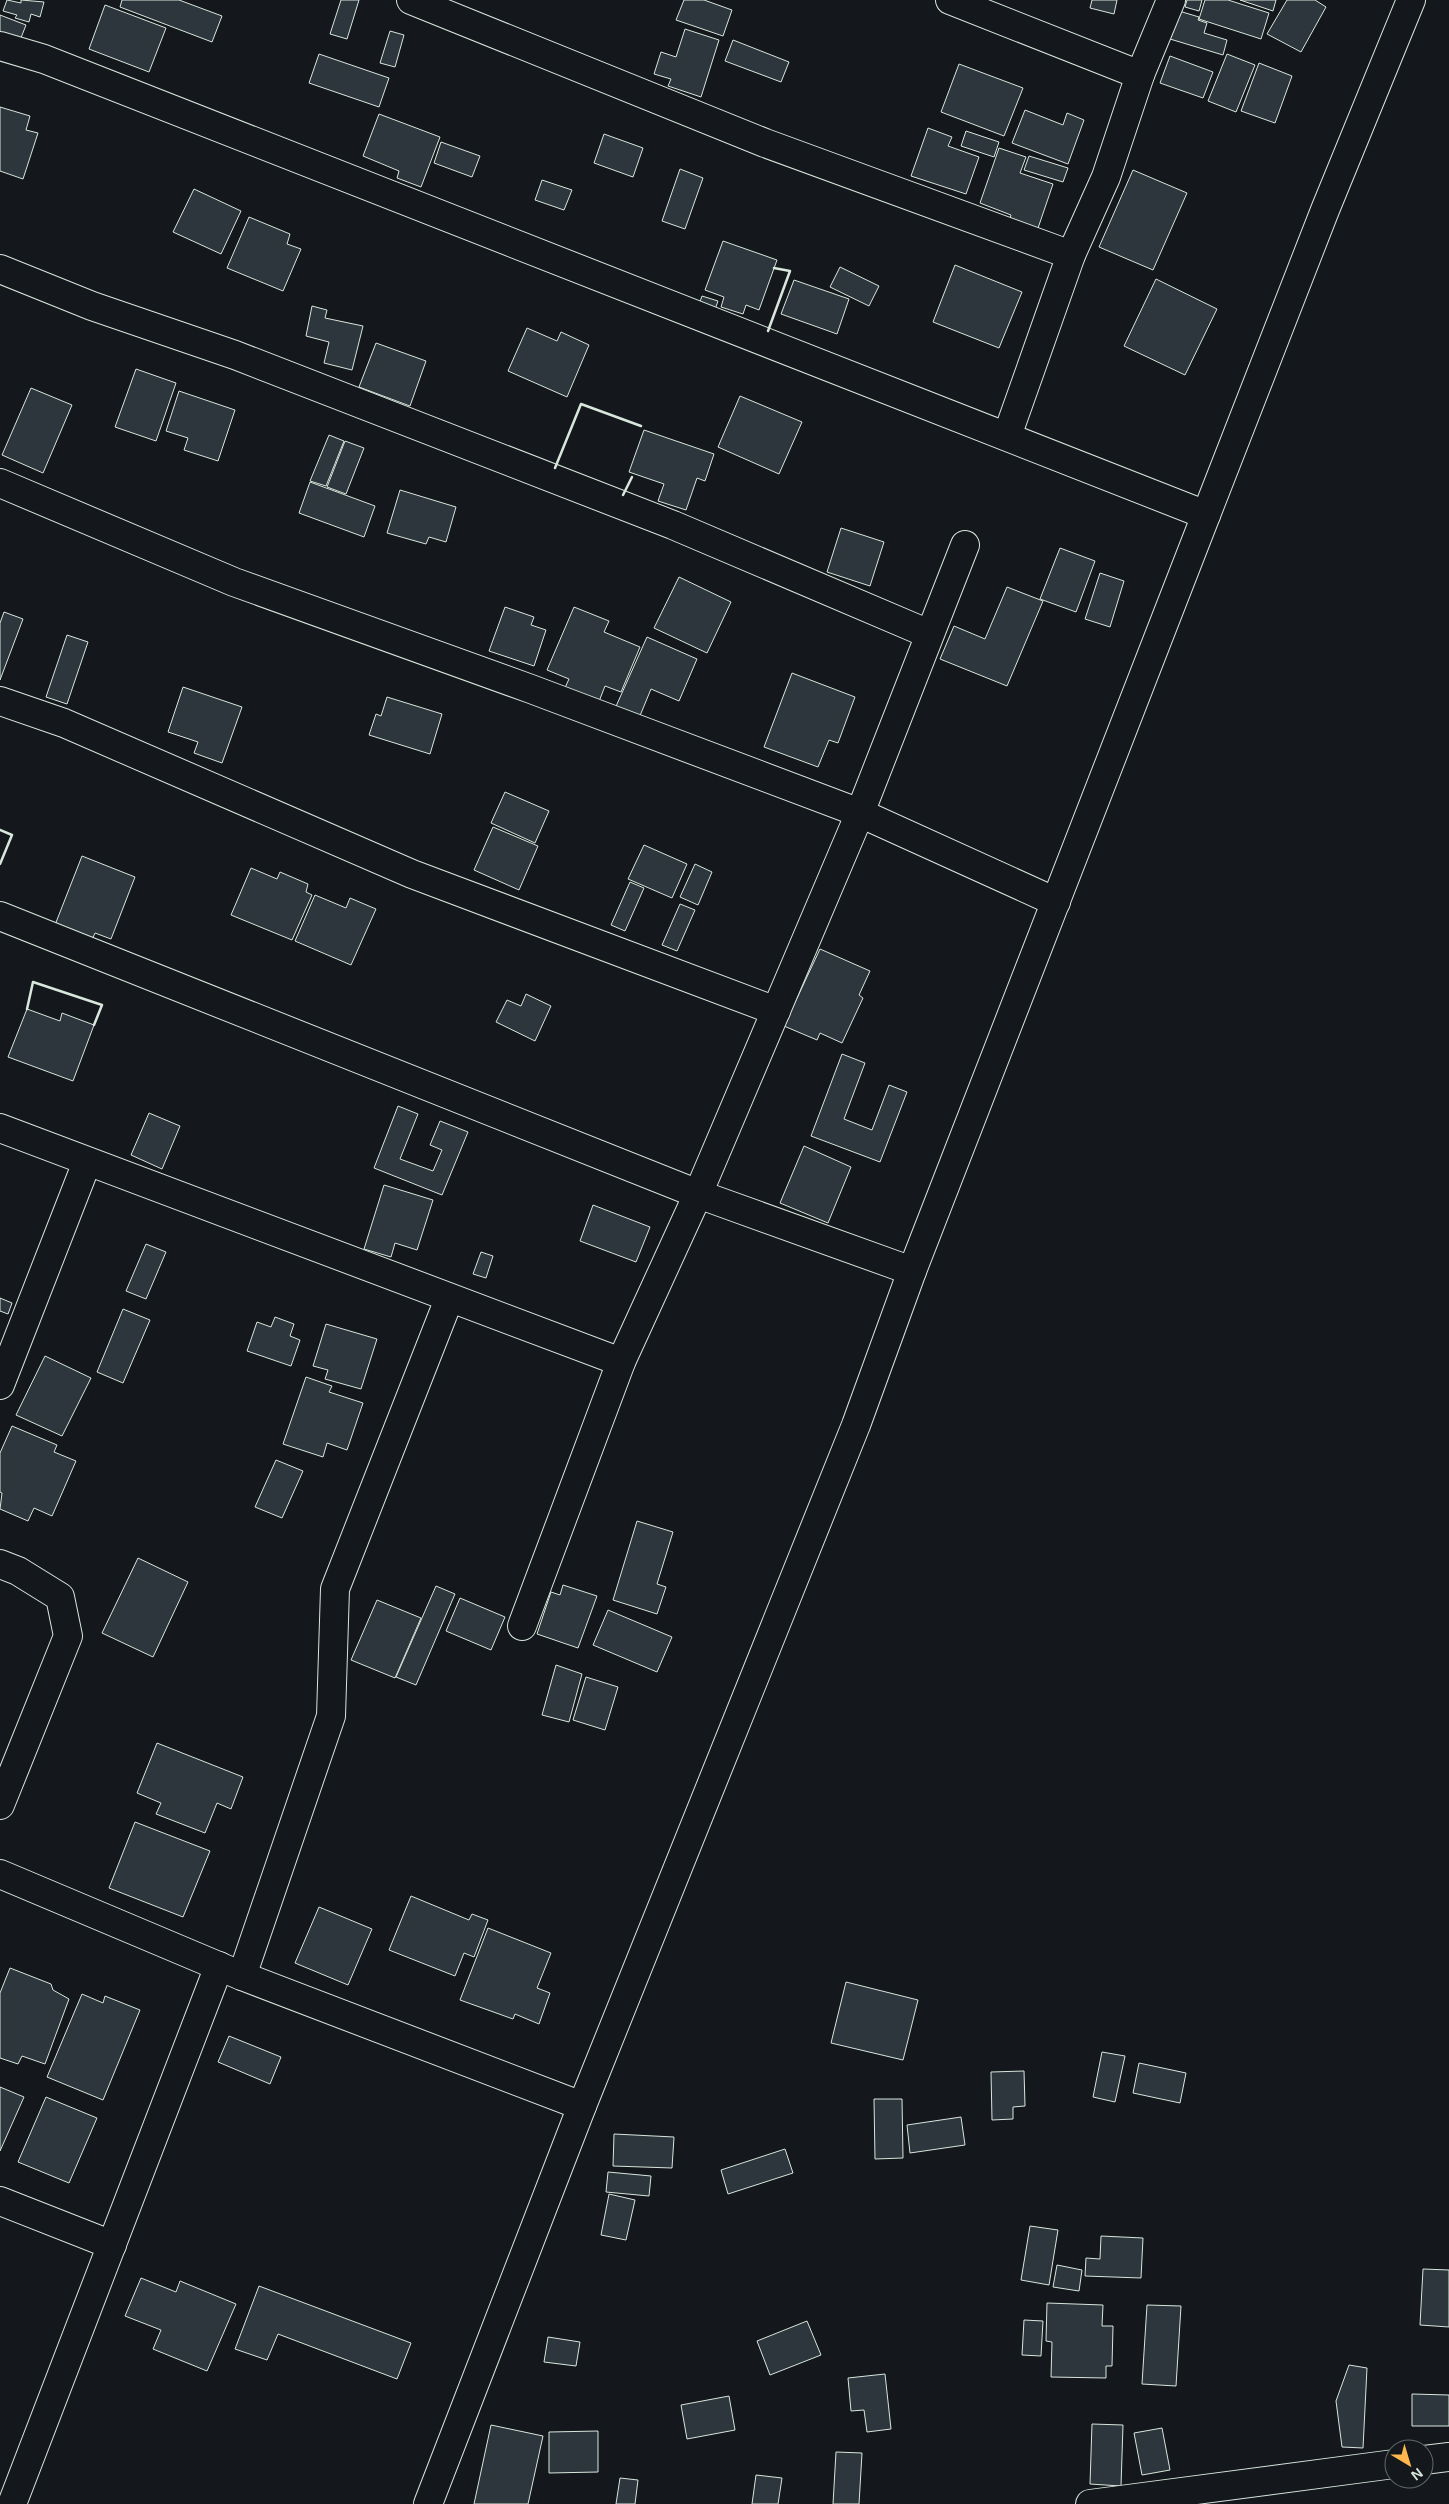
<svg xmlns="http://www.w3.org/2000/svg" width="1449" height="2504" viewBox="0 0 1449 2504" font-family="Arial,sans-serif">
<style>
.building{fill:#2c363c;stroke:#d8e6dc}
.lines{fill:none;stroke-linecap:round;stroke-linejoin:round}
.minor-casing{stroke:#d8e6dc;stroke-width:30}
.primary-casing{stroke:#d8e6dc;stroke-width:30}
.minor{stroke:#14181c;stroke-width:28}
.primary{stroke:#14181c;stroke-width:28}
.wall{stroke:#d8e6dc;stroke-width:2.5}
</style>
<rect width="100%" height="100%" fill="#14181c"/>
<g class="building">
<polygon points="7,0 21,3 21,0 44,2 40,17 31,14 29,22 15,18 17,15 3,11"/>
<polygon points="122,0 179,0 222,16 212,42 120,7"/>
<polygon points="341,0 359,0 347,39 330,34"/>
<polygon points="684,0 704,0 732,10 723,36 676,20"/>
<polygon points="1092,0 1117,0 1114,14 1090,8"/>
<polygon points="1187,0 1202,0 1199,11 1185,7"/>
<polygon points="1205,0 1228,0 1269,13 1261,39 1199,19"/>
<polygon points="1240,0 1276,0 1273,11"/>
<polygon points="1287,0 1315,0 1326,7 1301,52 1267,34"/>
<polygon points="105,5 166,28 149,72 89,49"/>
<polygon points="1179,11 1199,17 1198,20 1207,23 1204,33 1227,40 1223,55 1170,39"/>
<polygon points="0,15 26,25 19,43 0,36"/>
<polygon points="685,29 719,40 701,97 668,86 671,79 654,74 661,52 676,57"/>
<polygon points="390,31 404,35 395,67 380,63"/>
<polygon points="733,40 789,62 781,82 725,61"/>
<polygon points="319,54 389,78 379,107 309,83"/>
<polygon points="1227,54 1255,65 1236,112 1208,101"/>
<polygon points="1170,56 1213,72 1203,98 1160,83"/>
<polygon points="1259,63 1292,76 1275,123 1241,111"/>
<polygon points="959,64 1023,88 1004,136 941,112"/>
<polygon points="0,107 30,116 26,130 38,133 23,179 0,171"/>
<polygon points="1025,110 1063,125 1067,113 1084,120 1068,164 1012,143"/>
<polygon points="379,114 440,137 421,187 397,178 399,171 363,156"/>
<polygon points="928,128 952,137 948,146 979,157 966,194 911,176"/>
<polygon points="966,131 999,142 994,157 961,146"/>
<polygon points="604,134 643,148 633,177 594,163"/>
<polygon points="441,142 480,156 472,177 434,163"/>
<polygon points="999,148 1026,157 1020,173 1053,184 1036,234 1008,225 1011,215 980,203"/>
<polygon points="1029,156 1068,168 1063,182 1024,170"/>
<polygon points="680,169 703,178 685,229 662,221"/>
<polygon points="1133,170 1187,193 1153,270 1099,247"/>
<polygon points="542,180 572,190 564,210 535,200"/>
<polygon points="194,189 241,211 221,254 173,232"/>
<polygon points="249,217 290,234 287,244 301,249 283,291 227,268"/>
<polygon points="723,241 777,260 759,310 746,305 743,314 721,307 724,297 705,290"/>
<polygon points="955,265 1022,292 999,348 933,322"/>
<polygon points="840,267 879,286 869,306 830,287"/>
<polygon points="1156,279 1217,309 1185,375 1124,346"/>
<polygon points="794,280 849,299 837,334 781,314"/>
<polygon points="702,296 718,301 712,318 696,313"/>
<polygon points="312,306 327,310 325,318 363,326 352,370 324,363 329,342 306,336"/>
<polygon points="527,328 557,341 561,332 589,345 567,397 508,371"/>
<polygon points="376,343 426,361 410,406 359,387"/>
<polygon points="136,369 176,383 156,441 115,427"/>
<polygon points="31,388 72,405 43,473 2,455"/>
<polygon points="179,391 235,410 218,461 184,450 188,438 166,431"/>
<polygon points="740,396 802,422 779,474 718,447"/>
<polygon points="644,430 714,454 705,481 697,478 686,510 658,501 664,484 629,472"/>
<polygon points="329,435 344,441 326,486 310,481"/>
<polygon points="345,441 364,448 346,494 327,487"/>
<polygon points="310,482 375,506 364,537 299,513"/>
<polygon points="400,490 456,507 446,542 429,537 426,544 387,533"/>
<polygon points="841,528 884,542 870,586 827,572"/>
<polygon points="1060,548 1095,561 1076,612 1040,599"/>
<polygon points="1100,573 1124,581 1110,627 1085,619"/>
<polygon points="679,577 731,602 707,653 654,628"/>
<polygon points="1007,587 1043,601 1007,686 940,659 954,626 985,639"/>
<polygon points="505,607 534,617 531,625 546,630 534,666 489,651"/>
<polygon points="574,607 609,621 604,632 640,647 621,692 605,686 598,704 564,690 569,679 547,670"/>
<polygon points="4,612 23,619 0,680 0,623"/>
<polygon points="67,635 88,642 67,704 46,697"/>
<polygon points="647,637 697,659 679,701 651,689 637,723 613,713"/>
<polygon points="792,673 855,697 838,743 829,740 818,767 764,747"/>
<polygon points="183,687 242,707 222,763 194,753 198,742 168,732"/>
<polygon points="387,697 442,714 430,754 369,735 376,714 381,716"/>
<polygon points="505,792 549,811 535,843 491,823"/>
<polygon points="493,827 538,846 519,890 474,870"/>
<polygon points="644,845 687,864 672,898 628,879"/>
<polygon points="82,856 135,877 111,939 95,933 90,944 53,930"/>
<polygon points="695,864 712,872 698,905 680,897"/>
<polygon points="251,868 277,879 280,872 308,884 306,892 312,895 292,940 231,915"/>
<polygon points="630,882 644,888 625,931 611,925"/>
<polygon points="315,895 346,908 350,898 376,909 351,965 295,941"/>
<polygon points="680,904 695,910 677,951 662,945"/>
<polygon points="820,949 870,971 859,995 863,998 842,1043 820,1033 817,1040 784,1026"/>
<polygon points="526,994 551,1006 535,1041 496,1022 507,1000 521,1006"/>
<polygon points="27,1009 60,1021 62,1013 94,1025 73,1081 8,1057"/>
<polygon points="842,1054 865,1063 844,1119 872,1130 889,1085 907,1092 880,1162 811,1136"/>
<polygon points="398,1106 418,1114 400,1159 433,1171 442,1150 430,1145 440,1121 468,1132 442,1195 374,1168"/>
<polygon points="149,1113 180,1126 162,1169 131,1155"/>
<polygon points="804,1146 851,1167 828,1223 780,1203"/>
<polygon points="384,1185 433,1200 417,1250 395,1243 391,1257 364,1249"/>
<polygon points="593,1205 650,1227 636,1262 580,1241"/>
<polygon points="146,1244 166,1252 146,1299 126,1291"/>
<polygon points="481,1252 493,1256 486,1278 473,1274"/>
<polygon points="0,1298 12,1303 8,1314 0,1311"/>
<polygon points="123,1309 150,1320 123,1383 97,1372"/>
<polygon points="275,1317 294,1324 290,1336 300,1340 291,1366 247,1351 257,1322 271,1327"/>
<polygon points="326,1324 377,1339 361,1389 325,1379 328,1370 313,1366"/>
<polygon points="45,1356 91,1378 62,1436 16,1415"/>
<polygon points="306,1377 332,1386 329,1392 363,1403 347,1450 327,1443 323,1457 283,1444"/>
<polygon points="12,1426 57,1445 54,1452 76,1461 52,1516 34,1508 28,1521 0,1509 2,1493 0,1492 0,1453"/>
<polygon points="276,1460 303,1471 282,1518 255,1507"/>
<polygon points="637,1521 673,1532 657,1584 666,1587 657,1614 613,1600"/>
<polygon points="138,1558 188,1582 153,1657 102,1633"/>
<polygon points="563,1585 597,1596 578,1648 537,1634 551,1592 560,1595"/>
<polygon points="436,1586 455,1594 416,1685 396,1677"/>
<polygon points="460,1598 505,1617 491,1650 446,1631"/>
<polygon points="377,1600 421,1618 395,1678 351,1660"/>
<polygon points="608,1610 672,1637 657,1672 593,1645"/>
<polygon points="556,1665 582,1674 569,1722 542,1715"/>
<polygon points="586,1677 618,1687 605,1730 573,1720"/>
<polygon points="157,1743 243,1777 231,1809 217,1803 205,1833 156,1814 161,1803 137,1793"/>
<polygon points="135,1822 210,1851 183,1917 109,1888"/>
<polygon points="411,1896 469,1920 472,1914 488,1920 474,1957 464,1953 455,1976 389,1950"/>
<polygon points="319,1907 372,1929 348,1985 295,1963"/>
<polygon points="488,1928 551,1953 537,1988 550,1993 539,2024 515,2014 513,2019 460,2000"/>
<polygon points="10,1968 51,1984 53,1990 69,1999 45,2064 22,2056 18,2064 0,2058 0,1993"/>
<polygon points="846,1982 918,2000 903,2060 831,2043"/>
<polygon points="82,1994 103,2003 105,1996 140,2010 103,2100 47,2077"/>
<polygon points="229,2036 281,2057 270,2084 218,2062"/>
<polygon points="1102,2052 1125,2056 1115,2102 1093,2097"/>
<polygon points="1139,2063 1186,2073 1180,2103 1133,2093"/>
<polygon points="1024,2071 1025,2106 1013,2107 1013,2119 992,2120 991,2072"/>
<polygon points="0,2087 24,2097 0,2151"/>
<polygon points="46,2097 97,2118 69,2183 18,2162"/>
<polygon points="874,2099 902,2099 903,2158 875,2159"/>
<polygon points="961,2117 965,2145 910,2153 907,2125"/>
<polygon points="614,2134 674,2137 672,2168 613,2166"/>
<polygon points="785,2149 793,2173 728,2194 721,2170"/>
<polygon points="608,2172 651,2176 649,2196 606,2192"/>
<polygon points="609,2194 635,2200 626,2240 601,2235"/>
<polygon points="1030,2226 1058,2230 1049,2285 1021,2280"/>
<polygon points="1101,2236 1143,2238 1141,2278 1085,2276 1086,2258 1100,2259"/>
<polygon points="1057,2265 1082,2270 1079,2291 1053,2287"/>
<polygon points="1423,2269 1449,2270 1449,2327 1420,2325"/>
<polygon points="141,2278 176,2292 180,2281 236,2304 207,2371 153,2349 161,2330 125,2316"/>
<polygon points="259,2286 411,2343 397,2379 278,2334 267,2360 235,2349"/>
<polygon points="1047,2303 1103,2305 1102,2326 1113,2326 1112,2366 1106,2366 1106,2378 1051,2377 1052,2342 1046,2341"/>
<polygon points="1147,2305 1181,2306 1176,2386 1142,2384"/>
<polygon points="1024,2320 1043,2321 1041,2356 1022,2355"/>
<polygon points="807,2321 821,2355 770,2375 757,2341"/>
<polygon points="548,2337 580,2342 576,2366 544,2362"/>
<polygon points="1349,2365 1367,2368 1363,2448 1342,2447 1336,2401"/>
<polygon points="885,2374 891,2429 867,2432 864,2410 851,2411 848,2378"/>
<polygon points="1412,2394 1449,2395 1449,2426 1412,2426"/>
<polygon points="729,2396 735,2430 687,2439 681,2405"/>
<polygon points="1092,2424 1123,2425 1121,2486 1090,2484"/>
<polygon points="491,2425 543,2436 528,2504 474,2504"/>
<polygon points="1162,2428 1170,2470 1142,2475 1134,2433"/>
<polygon points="598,2431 598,2472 549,2473 549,2432"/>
<polygon points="836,2452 862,2453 859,2504 833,2504"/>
<polygon points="756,2475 782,2478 778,2504 752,2504"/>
<polygon points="620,2478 638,2480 635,2504 616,2504"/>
</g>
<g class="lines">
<defs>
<g id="minor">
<polyline points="411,0 765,143 1071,255"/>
<polyline points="950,0 1140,75"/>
<polyline points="0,46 44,59 1206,515"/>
<polyline points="0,269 92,306 235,355 673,525 929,634"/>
<polyline points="1007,436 1071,255 1106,177 1140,75 1171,0"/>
<polyline points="0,483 234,582 531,689 860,813 1056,902"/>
<polyline points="0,701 64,723 412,874 776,1011"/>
<polyline points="0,916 698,1194 912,1271"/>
<polyline points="0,1128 621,1362"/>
<polyline points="0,1385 87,1162"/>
<polyline points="0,1564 18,1571 60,1597 68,1636 0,1805"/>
<polyline points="522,1626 621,1362 698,1194 860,813 965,545"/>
<polyline points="0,1874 242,1976 582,2106"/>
<polyline points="242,1976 331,1716 335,1589 449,1299"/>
<polyline points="0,2201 112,2245"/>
<polyline points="1424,2460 1449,2457"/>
<polyline points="12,2504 219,1966"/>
<polyline points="1090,2504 1394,2464"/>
</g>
<polyline id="primary" points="428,2504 582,2106 856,1425 912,1271 1206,515 1325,210 1411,0"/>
</defs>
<use href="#minor" class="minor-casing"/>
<use href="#primary" class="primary-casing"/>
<use href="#minor" class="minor"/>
<use href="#primary" class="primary"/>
<g class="wall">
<polyline points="768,331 790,271 774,268"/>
<polyline points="555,468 581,404 641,426"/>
<polyline points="623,495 632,477"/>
<polyline points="0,830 12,835 0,864"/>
<polyline points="27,1009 33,982 102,1005 94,1025"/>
</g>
</g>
<g transform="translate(1409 2464) rotate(142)"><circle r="24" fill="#14181c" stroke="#626a69"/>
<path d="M0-4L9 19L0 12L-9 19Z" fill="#ffb74d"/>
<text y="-8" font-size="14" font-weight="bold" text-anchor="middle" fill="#d8e6dc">N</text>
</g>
</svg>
